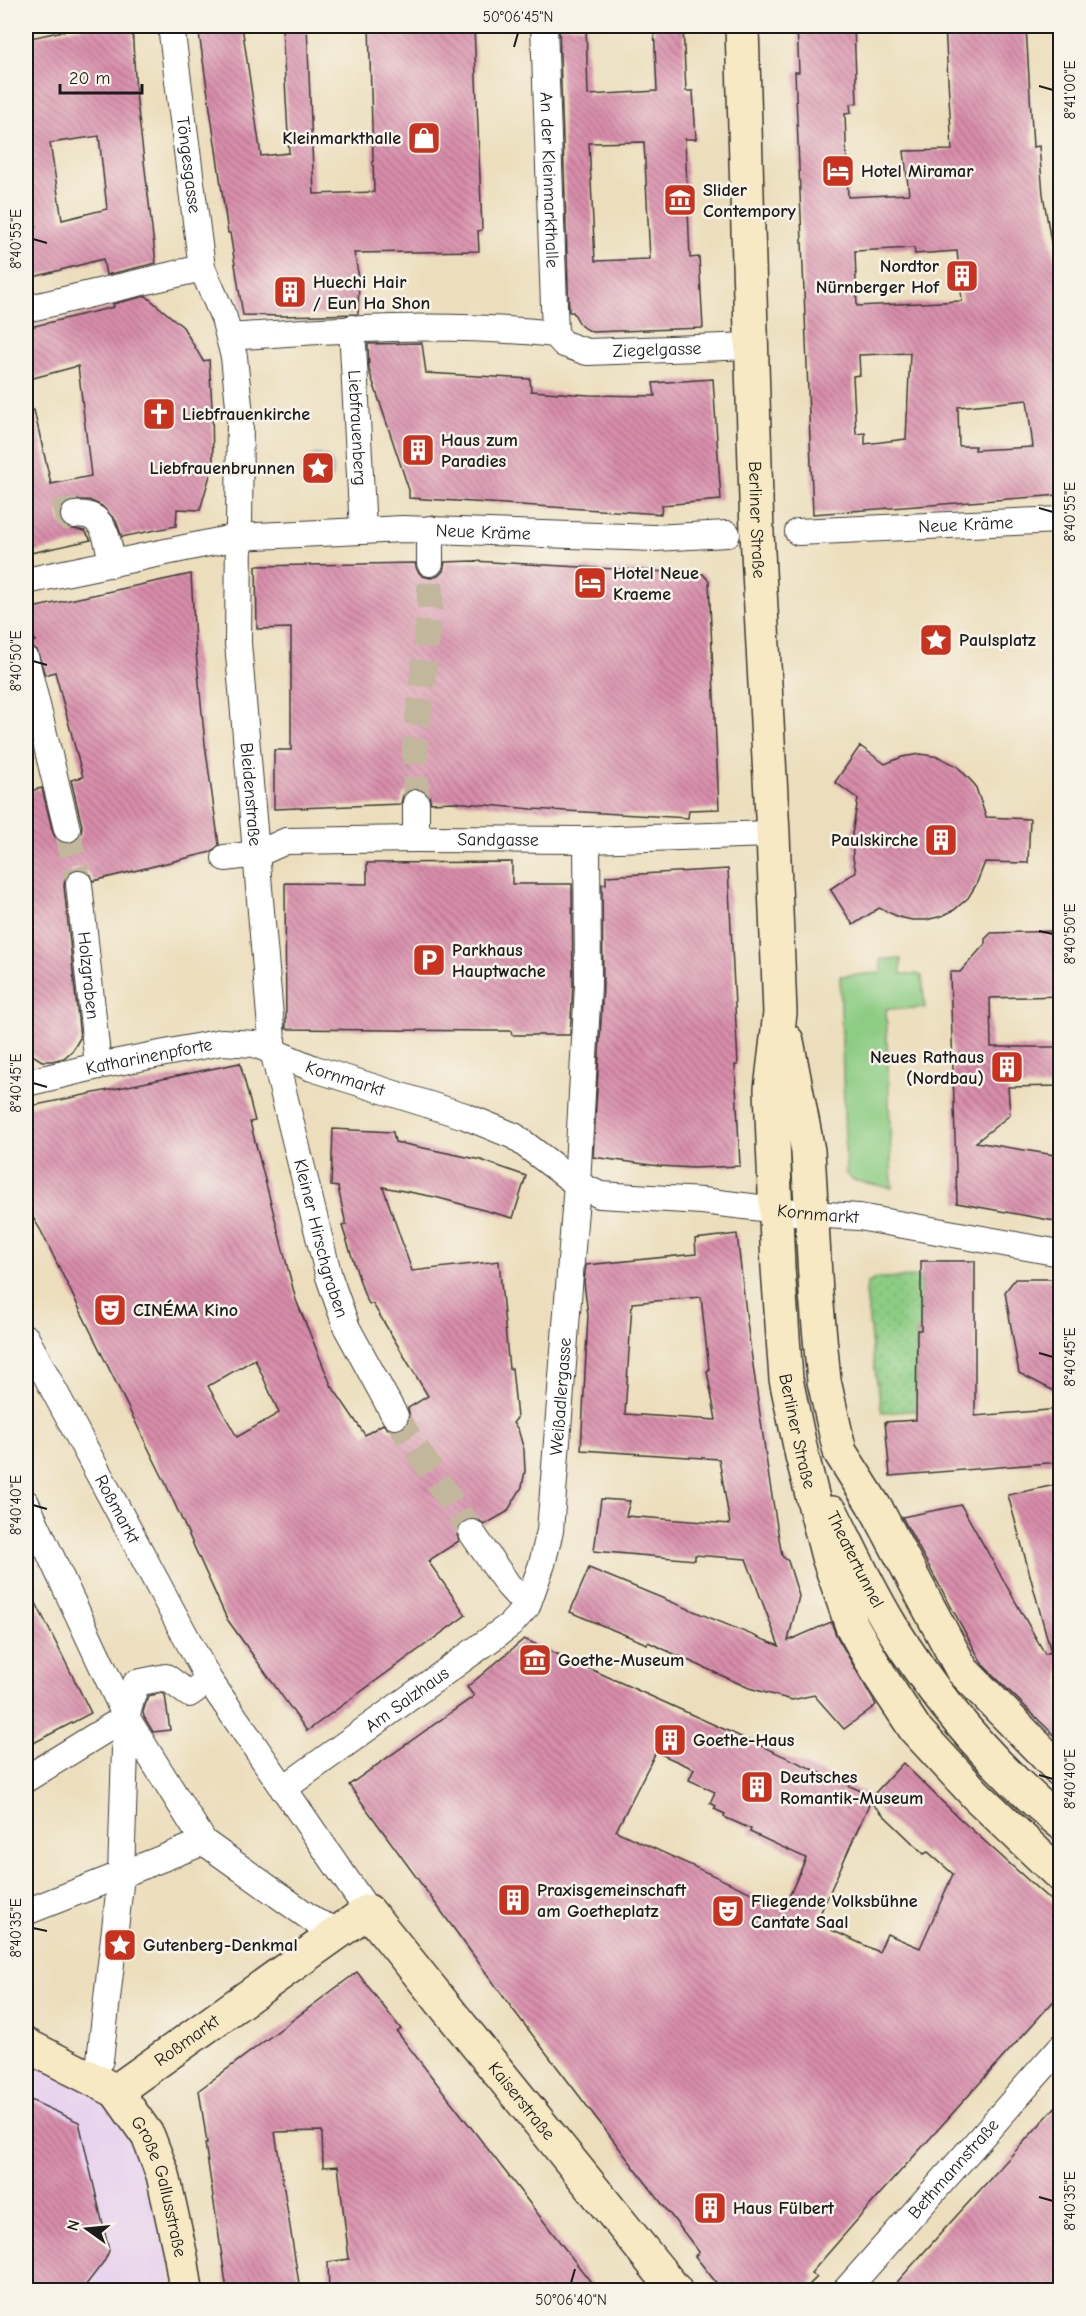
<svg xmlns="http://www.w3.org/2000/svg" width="1086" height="2316" viewBox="0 0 1086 2316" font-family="'Comic Neue',sans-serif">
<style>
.built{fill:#e8d2ee}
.grass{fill:url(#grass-dots);stroke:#547450;stroke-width:1.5}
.green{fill:#8ccc83;stroke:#547450;stroke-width:1.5}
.water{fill:#66b6e0;stroke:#41697e;stroke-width:1.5}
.building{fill:url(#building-back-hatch);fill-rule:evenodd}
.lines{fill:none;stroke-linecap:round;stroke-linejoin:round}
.street-tunnel{stroke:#c2b79c;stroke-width:26;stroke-dasharray:26 13;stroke-linecap:butt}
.street-casing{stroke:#3b3934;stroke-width:28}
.secondary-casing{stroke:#3b3934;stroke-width:36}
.street{stroke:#fff;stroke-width:26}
.secondary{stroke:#f7e9c3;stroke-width:33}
.tram{stroke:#1c1c1c;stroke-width:1.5}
.ticks{fill:none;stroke:#1c1c1c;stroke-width:2}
.labels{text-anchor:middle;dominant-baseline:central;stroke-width:5;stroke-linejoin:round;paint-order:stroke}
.poi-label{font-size:18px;font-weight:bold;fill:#1c1c1c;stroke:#f7f3e8;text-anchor:start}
.street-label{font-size:18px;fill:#1c1c1c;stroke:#f7f3e8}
.neatline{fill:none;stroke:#1c1c1c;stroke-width:2}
.ticks-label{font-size:15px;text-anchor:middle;fill:#1c1c1c}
</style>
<defs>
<pattern id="grass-dots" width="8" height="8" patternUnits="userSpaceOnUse" patternTransform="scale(1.5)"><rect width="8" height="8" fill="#8ccc83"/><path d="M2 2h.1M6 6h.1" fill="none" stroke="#78af71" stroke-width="1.8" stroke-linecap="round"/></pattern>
<pattern id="building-back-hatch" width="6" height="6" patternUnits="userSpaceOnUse" patternTransform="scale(1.5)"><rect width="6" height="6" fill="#d88dab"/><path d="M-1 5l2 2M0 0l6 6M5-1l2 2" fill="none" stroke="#ae728a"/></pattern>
</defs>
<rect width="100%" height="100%" fill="#f7f3e8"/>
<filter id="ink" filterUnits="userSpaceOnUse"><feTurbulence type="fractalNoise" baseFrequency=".0167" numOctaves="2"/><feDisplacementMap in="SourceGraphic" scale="12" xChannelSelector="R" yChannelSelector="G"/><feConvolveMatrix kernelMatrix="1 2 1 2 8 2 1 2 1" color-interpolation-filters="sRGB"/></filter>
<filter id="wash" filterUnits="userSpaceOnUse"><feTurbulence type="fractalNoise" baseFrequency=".008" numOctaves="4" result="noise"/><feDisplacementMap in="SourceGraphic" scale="24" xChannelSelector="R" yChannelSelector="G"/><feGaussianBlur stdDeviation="1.35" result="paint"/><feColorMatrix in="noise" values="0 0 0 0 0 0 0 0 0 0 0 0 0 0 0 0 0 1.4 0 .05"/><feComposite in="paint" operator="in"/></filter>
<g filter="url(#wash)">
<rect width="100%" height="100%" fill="#ecdebc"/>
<polygon class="built" points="26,2054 108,2097 153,2167 174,2290 26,2290"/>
<polygon class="grass" points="921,1277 921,1330 917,1330 916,1381 937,1409 882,1413 873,1358 866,1292 867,1284 876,1278"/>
<polygon class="green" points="881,959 901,959 901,974 917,974 922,976 925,1008 886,1009 892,1188 852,1180 846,1174 840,976 881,973"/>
<circle class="water" cx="318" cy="470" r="15"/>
<g id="blocks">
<g class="building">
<path d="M 86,26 L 132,26 L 136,93 L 156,263 L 106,275 L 103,259 L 26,279 L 26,230 L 36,227 L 26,188 L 26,39 ZM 99,136 L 107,209 L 62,220 L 50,143 Z"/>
<polygon points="198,26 242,26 261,156 289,153 282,26 307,26 314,194 374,192 369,26 474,26 482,230 478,231 479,251 354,253 359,277 358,314 282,316 243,315 230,233 228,233"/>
<path d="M 559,26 L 586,26 L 588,95 L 657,91 L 654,26 L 683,26 L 686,91 L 693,91 L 696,139 L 685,139 L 690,258 L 699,257 L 703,328 L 592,332 L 581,326 L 573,312 L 569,312 ZM 644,142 L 650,259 L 595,261 L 589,143 Z"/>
<path d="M 797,26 L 854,26 L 857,103 L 850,104 L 851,113 L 845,114 L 848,197 L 909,194 L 904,151 L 952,150 L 945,26 L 1026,26 L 1033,147 L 1039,146 L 1043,194 L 1051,242 L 1060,282 L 1060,495 L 813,514 L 798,143 L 795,72 L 799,72 ZM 914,248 L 915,254 L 957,251 L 962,301 L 857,306 L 855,251 ZM 910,353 L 906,439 L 865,444 L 865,433 L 856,434 L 853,376 L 860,375 L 859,355 ZM 1027,400 L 1033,447 L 975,450 L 975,446 L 959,446 L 958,407 Z"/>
<polygon points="146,296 183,327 203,361 209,360 212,405 213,465 200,510 177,509 176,526 122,537 116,521 102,506 89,500 73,500 66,503 61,508 59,516 61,522 67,528 85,531 91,540 26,554 26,411 34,410 51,484 91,476 78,366 26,380 26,328 114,307 113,304"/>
<polygon points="422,343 426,373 530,379 531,391 589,395 655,396 653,383 713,379 721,500 662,505 661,514 409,498 409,490 369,370 368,344"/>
<polygon points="473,561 703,574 709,581 719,809 689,810 688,818 532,809 453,802 431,803 429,795 423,790 417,788 409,790 403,795 401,804 274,809 274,750 291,750 291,628 257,629 256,566 415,563 417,570 422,576 431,578 438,576 443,571 445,562"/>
<polygon points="191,574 195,642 205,744 219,845 211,852 93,881 91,875 85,870 77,869 70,872 65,878 64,886 80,1038 73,1050 64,1058 52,1061 42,1061 26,1051 26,792 42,788 53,833 57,840 62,843 71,843 78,839 81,833 82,826 71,780 83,777 55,672 45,675 37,650 26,645 26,642 35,641 27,609"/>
<polygon points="860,746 885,764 902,757 920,754 939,757 957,766 975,785 986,817 1030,819 1028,863 985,862 976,885 968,898 954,910 942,916 926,920 912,920 899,917 879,908 853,925 830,889 856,872 853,858 852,834 858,799 835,782"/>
<polygon points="512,862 512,884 572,884 573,985 570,1035 512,1035 511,1031 486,1031 286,1029 285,883 367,884 367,863"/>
<polygon points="728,869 738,1065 735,1065 740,1166 694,1168 659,1166 593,1157 603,986 602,884 606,884 606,876"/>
<polygon points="1060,931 1060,996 990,998 991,1047 1060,1047 1060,1086 1008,1087 1010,1115 976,1142 1060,1156 1060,1222 957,1203 950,972 960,972 985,944 985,939 991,933"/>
<path d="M 240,1063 L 255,1121 L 250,1122 L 296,1300 L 331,1385 L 365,1435 L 383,1424 L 388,1429 L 394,1431 L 403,1429 L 408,1423 L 410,1417 L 408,1408 L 428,1396 L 373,1304 L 369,1304 L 364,1294 L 342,1226 L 346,1225 L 338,1187 L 331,1186 L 333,1129 L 393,1132 L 395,1142 L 481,1160 L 526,1176 L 513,1218 L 435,1197 L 383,1187 L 412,1271 L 499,1261 L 509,1369 L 512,1368 L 517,1418 L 513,1423 L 518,1429 L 524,1450 L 525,1471 L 522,1487 L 507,1512 L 484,1525 L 478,1519 L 471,1518 L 464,1520 L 458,1527 L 457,1535 L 459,1541 L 428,1561 L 466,1615 L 307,1731 L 227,1619 L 163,1478 L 40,1229 L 32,1216 L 26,1220 L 26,1107 ZM 255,1359 L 279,1413 L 237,1437 L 208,1386 Z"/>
<path d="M 737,1234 L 748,1330 L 769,1478 L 782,1556 L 788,1561 L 799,1596 L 788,1641 L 831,1622 L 836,1635 L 876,1705 L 844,1729 L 814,1695 L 792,1700 L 749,1688 L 648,1642 L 647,1644 L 570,1612 L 589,1568 L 779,1646 L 746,1559 L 695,1555 L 695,1560 L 594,1551 L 601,1499 L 630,1501 L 626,1516 L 730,1524 L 719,1459 L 581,1450 L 588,1315 L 584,1282 L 586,1265 L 696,1254 L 695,1239 ZM 701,1297 L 709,1370 L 707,1371 L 716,1420 L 625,1414 L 632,1303 Z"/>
<polygon points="921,1261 975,1261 975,1416 1060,1409 1060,1462 890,1476 885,1422 916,1420 917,1330 921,1330"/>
<polygon points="1015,1279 1049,1279 1060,1282 1060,1394 1019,1373 1005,1292"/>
<polygon points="1060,1484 1060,1741 983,1665 902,1517 961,1505 1045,1654 1051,1652 1008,1495"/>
<polygon points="26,1583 91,1713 26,1747"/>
<path d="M 524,1639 L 872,1796 L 903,1763 L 959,1818 L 1060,1909 L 1060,1994 L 879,2195 L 811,2273 L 817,2277 L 804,2290 L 722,2290 L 695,2256 L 699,2252 L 511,2007 L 349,1785 L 474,1696 L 467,1687 ZM 656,1752 L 694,1769 L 689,1780 L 715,1792 L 710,1803 L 716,1806 L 714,1809 L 725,1814 L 724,1817 L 751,1829 L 750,1832 L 806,1858 L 784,1908 L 616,1831 ZM 870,1802 L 924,1854 L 928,1852 L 953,1874 L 920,1948 L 887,1934 L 879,1952 L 816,1923 Z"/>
<polygon points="162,1693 165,1695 170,1730 153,1732 144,1717 143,1712 148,1696"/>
<polygon points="357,1972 401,2029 397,2032 597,2290 329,2290 328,2262 349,2259 338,2166 323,2167 322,2131 275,2132 300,2290 227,2290 205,2143 207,2143 199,2090"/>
<polygon points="26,2098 79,2122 109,2251 105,2260 82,2290 26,2290"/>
<polygon points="1060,2102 1060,2290 890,2290 950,2223"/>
</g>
</g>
</g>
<g filter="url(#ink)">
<use href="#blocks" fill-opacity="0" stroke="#3b3934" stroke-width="1.5"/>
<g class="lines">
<g class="street-tunnel">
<polyline points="64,499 67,517 74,515"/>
<polyline points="416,803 415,747 430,607 430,563"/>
<polyline points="67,829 79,884"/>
<polyline points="395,1416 472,1533"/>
</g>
<defs>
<g id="street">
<path id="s1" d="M 171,26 L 202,268 L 224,318 L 234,357 L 240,415 L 238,643 L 273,1051 L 329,1277 L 347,1328 L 395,1416"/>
<path id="s2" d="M 544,26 L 555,334 L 564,344 L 587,352 L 752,346"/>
<polyline points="26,309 202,268"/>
<path id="s3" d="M 352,328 L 363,530"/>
<path d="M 229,337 C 340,329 444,322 555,334"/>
<path d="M 74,515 C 105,510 108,541 112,564"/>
<path id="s4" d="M 798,532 L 1060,520"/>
<polyline points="430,563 430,529"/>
<path id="s5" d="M 26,581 L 238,537 L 403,529 L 654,538 L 727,534"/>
<polyline points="26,660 67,829"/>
<polyline points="416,839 416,803"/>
<path id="s6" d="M 225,858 L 257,854 L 286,841 L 416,839 L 587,840 L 773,834"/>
<path id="s7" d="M 79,884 L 98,1066"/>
<path id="s8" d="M 26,1083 L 98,1066 L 222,1042 L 255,1044 L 312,1068 L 465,1116 L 514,1136 L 577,1184 L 600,1195 L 702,1201 L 811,1214 L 859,1217 L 1060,1253"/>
<path id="s9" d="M 26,1338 L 209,1680 L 368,1911"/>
<polyline points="26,1503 126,1717 204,1842 316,1922 339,1931"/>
<polyline points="472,1533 508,1585 527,1606"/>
<polyline points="26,1779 126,1717 136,1683 166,1677 189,1694 209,1680"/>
<path id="s10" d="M 283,1789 L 510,1625 L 527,1606 L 542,1564 L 550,1531 L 577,1184 L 588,985 L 587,840"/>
<polyline points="26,1912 204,1842"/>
<polyline points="100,2060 121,1876 126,1717"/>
<path id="s11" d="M 846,2290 L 1060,2048"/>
</g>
<g id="secondary">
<path id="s12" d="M 742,26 L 757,533 L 773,834 L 780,1013 L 771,1089 L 778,1268 L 786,1379 L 802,1456 L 828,1557 L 852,1626 L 882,1679 L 915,1729 L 976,1795 L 1060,1875"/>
<polyline points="787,1041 808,1151 816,1294 824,1381 840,1452 878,1512 962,1670 1060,1770"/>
<path id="s13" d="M 832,1513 C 851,1551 869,1590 891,1626 C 936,1699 994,1768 1060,1822"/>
<path id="s14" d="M 26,2045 L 116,2091 L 148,2136 L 163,2175 L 181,2257 L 186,2290"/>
<path id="s15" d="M 116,2091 L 368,1911 L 675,2290"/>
</g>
</defs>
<use href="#street" class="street-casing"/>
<use href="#secondary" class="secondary-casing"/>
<use href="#street" class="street"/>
<use href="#secondary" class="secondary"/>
<polyline class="tram" points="1060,26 1060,32"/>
</g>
</g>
<path class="ticks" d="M 514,47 L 518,33M 1039,86 L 1053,90M 33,239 L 47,243M 1039,508 L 1053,512M 33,661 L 47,665M 1039,931 L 1053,934M 33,1083 L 47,1087M 1039,1353 L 1053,1357M 33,1505 L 47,1509M 1039,1775 L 1053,1779M 33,1928 L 47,1931M 1039,2197 L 1053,2201M 571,2283 L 575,2269"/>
<defs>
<symbol id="shop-square" viewBox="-11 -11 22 22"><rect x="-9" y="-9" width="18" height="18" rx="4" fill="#c8321e" stroke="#f7f3e8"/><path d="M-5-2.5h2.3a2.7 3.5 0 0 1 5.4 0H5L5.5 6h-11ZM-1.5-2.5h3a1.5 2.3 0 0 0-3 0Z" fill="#fff"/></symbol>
<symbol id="hotel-square" viewBox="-11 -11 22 22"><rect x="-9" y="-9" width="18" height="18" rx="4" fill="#c8321e" stroke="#f7f3e8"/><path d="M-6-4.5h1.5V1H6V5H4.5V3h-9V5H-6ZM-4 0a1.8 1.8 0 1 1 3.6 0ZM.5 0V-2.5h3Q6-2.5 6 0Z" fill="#fff"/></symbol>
<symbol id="museum-square" viewBox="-11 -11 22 22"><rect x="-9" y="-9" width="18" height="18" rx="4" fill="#c8321e" stroke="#f7f3e8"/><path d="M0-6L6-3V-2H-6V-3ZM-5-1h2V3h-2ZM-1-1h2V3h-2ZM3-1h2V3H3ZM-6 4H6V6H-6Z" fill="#fff"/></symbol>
<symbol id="building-square" viewBox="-11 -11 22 22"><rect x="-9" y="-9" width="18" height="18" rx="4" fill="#c8321e" stroke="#f7f3e8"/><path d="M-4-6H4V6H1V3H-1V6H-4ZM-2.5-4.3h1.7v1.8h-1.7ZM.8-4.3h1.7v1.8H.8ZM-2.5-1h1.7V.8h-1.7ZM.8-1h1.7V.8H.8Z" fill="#fff"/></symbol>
<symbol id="church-square" viewBox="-11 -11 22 22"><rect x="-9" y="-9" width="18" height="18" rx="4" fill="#c8321e" stroke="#f7f3e8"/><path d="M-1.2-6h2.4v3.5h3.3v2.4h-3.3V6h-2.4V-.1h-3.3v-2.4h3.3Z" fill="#fff"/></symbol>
<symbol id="sight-square" viewBox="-11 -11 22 22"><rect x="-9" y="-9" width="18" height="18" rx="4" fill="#c8321e" stroke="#f7f3e8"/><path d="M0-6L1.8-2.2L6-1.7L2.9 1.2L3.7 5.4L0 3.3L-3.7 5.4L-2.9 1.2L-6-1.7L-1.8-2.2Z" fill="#fff"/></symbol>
<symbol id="parking-square" viewBox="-11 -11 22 22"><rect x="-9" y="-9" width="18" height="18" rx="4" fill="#c8321e" stroke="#f7f3e8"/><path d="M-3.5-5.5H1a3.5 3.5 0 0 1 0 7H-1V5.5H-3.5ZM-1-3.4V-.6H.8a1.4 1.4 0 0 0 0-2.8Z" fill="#fff"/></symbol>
<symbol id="theatre-square" viewBox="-11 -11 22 22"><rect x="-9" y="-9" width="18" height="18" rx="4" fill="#c8321e" stroke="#f7f3e8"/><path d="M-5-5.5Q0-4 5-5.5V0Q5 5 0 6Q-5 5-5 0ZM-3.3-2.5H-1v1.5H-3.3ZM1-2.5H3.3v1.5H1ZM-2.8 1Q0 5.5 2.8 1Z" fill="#fff"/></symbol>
</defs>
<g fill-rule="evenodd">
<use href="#shop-square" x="405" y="119" width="38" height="38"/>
<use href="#hotel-square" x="819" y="152" width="38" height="38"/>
<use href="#museum-square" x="661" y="181" width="38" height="38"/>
<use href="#building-square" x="943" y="257" width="38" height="38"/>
<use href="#building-square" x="271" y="273" width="38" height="38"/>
<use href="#church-square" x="140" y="395" width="38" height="38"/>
<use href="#building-square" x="399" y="431" width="38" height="38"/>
<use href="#sight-square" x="299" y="449" width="38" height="38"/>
<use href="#hotel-square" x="571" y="564" width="38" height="38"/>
<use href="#sight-square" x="917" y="621" width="38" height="38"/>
<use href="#building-square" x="922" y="821" width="38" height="38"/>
<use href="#parking-square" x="410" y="941" width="38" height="38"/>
<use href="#building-square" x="988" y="1048" width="38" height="38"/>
<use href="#theatre-square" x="91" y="1291" width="38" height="38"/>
<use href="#museum-square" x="516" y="1641" width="38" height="38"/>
<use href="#building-square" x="651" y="1721" width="38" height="38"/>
<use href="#building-square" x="738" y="1768" width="38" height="38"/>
<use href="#building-square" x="495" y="1881" width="38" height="38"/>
<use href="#theatre-square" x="709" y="1892" width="38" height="38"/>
<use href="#sight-square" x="101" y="1926" width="38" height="38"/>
<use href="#building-square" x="691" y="2189" width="38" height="38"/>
</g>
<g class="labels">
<g class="poi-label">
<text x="401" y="138" text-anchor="end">Kleinmarkthalle</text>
<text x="861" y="171">Hotel Miramar</text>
<text x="703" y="190">Slider<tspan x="703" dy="21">Contempory</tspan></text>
<text x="939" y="266" text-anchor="end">Nordtor<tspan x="939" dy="21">Nürnberger Hof</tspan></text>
<text x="313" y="282">Huechi Hair<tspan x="313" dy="21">/ Eun Ha Shon</tspan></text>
<text x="182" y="414">Liebfrauenkirche</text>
<text x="441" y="440">Haus zum<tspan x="441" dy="21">Paradies</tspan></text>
<text x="295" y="468" text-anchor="end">Liebfrauenbrunnen</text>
<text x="613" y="573">Hotel Neue<tspan x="613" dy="21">Kraeme</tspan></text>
<text x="959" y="640">Paulsplatz</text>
<text x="918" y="840" text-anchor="end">Paulskirche</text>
<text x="452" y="950">Parkhaus<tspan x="452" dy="21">Hauptwache</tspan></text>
<text x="984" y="1057" text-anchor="end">Neues Rathaus<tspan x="984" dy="21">(Nordbau)</tspan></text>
<text x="133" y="1310">CINÉMA Kino</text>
<text x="558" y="1660">Goethe-Museum</text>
<text x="693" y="1740">Goethe-Haus</text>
<text x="780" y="1777">Deutsches<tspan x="780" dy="21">Romantik-Museum</tspan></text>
<text x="537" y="1890">Praxisgemeinschaft<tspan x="537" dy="21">am Goetheplatz</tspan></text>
<text x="751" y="1901">Fliegende Volksbühne<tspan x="751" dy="21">Cantate Saal</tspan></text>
<text x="143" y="1945">Gutenberg-Denkmal</text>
<text x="733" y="2208">Haus Fülbert</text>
</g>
<g class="street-label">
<text stroke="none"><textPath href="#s1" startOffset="140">Töngesgasse</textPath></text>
<text stroke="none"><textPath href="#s2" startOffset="154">An der Kleinmarkthalle</textPath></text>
<text stroke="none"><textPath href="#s2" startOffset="416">Ziegelgasse</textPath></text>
<text stroke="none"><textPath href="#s3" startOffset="100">Liebfrauenberg</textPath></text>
<text stroke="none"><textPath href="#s12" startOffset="494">Berliner Straße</textPath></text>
<text stroke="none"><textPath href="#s4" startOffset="168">Neue Kräme</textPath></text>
<text stroke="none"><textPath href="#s5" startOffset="462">Neue Kräme</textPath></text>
<text stroke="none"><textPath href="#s1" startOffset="777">Bleidenstraße</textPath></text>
<text stroke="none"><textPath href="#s6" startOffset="276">Sandgasse</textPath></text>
<text stroke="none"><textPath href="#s7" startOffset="92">Holzgraben</textPath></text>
<text stroke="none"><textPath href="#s8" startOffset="126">Katharinenpforte</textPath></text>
<text stroke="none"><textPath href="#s8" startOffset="330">Kornmarkt</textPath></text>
<text stroke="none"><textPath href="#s8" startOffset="832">Kornmarkt</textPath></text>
<text stroke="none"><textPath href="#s1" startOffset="1228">Kleiner Hirschgraben</textPath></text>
<text stroke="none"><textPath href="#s10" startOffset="519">Weißadlergasse</textPath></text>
<text stroke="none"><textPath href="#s12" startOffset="1408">Berliner Straße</textPath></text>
<text stroke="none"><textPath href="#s9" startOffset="194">Roßmarkt</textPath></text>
<text stroke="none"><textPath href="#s13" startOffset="52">Theatertunnel</textPath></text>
<text stroke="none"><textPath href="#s10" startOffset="153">Am Salzhaus</textPath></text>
<text stroke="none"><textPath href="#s15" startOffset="87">Roßmarkt</textPath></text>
<text stroke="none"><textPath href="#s15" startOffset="554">Kaiserstraße</textPath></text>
<text stroke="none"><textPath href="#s11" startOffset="162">Bethmannstraße</textPath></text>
<text stroke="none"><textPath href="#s14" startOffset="208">Große Gallusstraße</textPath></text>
</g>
</g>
<rect width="1086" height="2316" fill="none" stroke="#f7f3e8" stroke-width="66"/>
<g transform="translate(87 2229) rotate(285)" stroke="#f7f3e8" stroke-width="4.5" paint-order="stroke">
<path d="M0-4.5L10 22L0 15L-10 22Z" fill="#1c1c1c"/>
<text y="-9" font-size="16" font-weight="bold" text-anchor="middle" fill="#1c1c1c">N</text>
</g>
<path d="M60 84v9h82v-9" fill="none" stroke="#1c1c1c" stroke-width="3"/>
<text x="69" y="84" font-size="18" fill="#1c1c1c" stroke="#f7f3e8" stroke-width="4.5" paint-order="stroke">20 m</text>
<rect x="33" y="33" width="1020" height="2250" class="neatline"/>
<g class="ticks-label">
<text x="518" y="22">50°06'45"N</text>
<text transform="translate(1070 90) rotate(-90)" y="5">8°41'00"E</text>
<text transform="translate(16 239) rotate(-90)" y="5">8°40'55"E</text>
<text transform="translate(1070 512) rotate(-90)" y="5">8°40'55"E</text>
<text transform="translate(16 661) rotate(-90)" y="5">8°40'50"E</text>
<text transform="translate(1070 934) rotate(-90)" y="5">8°40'50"E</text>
<text transform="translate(16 1083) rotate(-90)" y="5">8°40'45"E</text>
<text transform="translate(1070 1357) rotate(-90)" y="5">8°40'45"E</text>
<text transform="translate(16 1505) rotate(-90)" y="5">8°40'40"E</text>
<text transform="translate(1070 1779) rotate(-90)" y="5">8°40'40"E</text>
<text transform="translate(16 1928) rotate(-90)" y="5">8°40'35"E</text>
<text transform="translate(1070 2201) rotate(-90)" y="5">8°40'35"E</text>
<text x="571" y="2305">50°06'40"N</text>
</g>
</svg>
